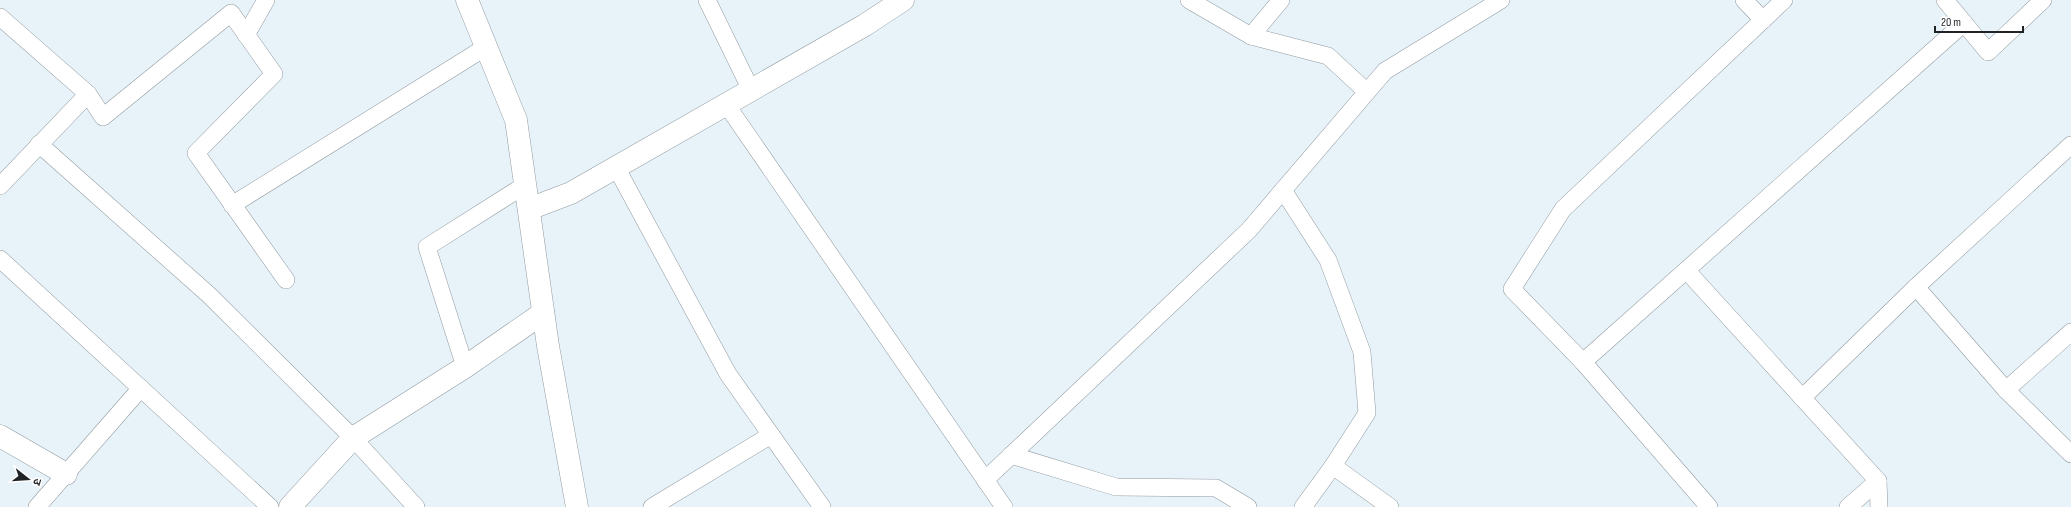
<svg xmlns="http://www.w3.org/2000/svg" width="2071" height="507" viewBox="0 0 2071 507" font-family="'Sofia Sans Condensed','Noto Sans Devanagari',sans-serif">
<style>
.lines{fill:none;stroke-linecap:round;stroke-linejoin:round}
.lane-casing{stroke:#909aa0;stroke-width:18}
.street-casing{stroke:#909aa0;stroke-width:23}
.lane{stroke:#fff;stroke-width:17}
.street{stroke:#fff;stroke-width:22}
</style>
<rect width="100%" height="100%" fill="#e8f2f9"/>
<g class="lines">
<defs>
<g id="lane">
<polyline points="707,0 751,90"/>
<polyline points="1189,0 1251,36 1328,56 1367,92"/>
<polyline points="1744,0 1763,20"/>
<polyline points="1945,0 1988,52 2043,0"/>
<polyline points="0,17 88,94 103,117 231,13 274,74 196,153 286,280"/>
<polyline points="246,35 266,0"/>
<polyline points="1251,36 1281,0"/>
<polyline points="726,104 1004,507"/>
<polyline points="39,144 209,295 353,438 416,507"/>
<polyline points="616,167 728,374 822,507"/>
<polyline points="0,186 88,94"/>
<polyline points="1283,190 1328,260 1362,352 1367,413 1333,466 1303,507"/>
<polyline points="232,205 486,47"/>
<polyline points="0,259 270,507"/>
<polyline points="1687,271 1878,481 1879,507"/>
<polyline points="1916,287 2006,390 2071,454"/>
<polyline points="1583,362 1964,23"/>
<polyline points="465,367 427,247 525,185"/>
<polyline points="2006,390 2071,332"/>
<polyline points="1802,398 1916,287 2071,145"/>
<polyline points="1011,455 1116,487 1216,488 1248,507"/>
<polyline points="1333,466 1390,507"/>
<polyline points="985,480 1249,230 1385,71 1501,0"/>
<polyline points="37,507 141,388"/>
<polyline points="652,507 771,435"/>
<polyline points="1709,507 1583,362 1512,289 1563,209 1784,0"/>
<polyline points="1848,507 1878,481"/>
</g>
<g id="street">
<polyline points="467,0 516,120 548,346 577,507"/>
<polyline points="529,209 571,193 865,25 903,0"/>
<polyline points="0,436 66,474"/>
<polyline points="290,507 353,438 465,367 543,313"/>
</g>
</defs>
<use href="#lane" class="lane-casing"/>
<use href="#street" class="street-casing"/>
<use href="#lane" class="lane"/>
<use href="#street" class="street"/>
</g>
<g transform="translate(28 479) rotate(107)" stroke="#ffffff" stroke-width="3" paint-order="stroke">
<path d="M0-3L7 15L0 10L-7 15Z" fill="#1f2325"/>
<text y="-6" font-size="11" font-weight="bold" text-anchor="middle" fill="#1f2325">उ</text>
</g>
<path d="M1935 26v6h88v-6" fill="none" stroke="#1f2325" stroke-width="2"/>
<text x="1941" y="26" font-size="12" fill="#1f2325" stroke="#ffffff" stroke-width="3" paint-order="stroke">20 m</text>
</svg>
